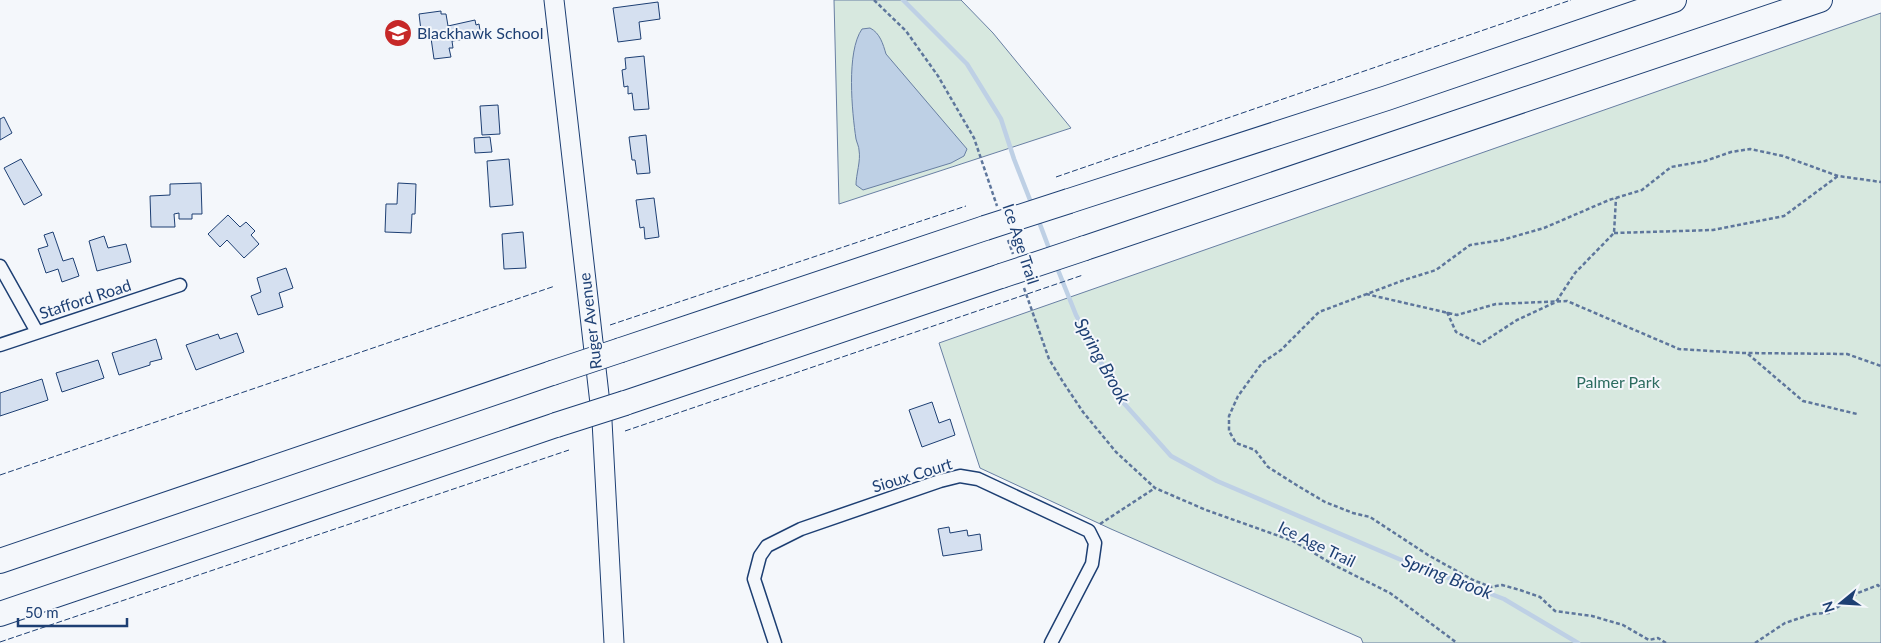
<svg xmlns="http://www.w3.org/2000/svg" width="1881" height="643" font-family="Lato,sans-serif">
<style>
.green{fill:#d7e8df;stroke:#687fa3}
.water{fill:#bed0e5;stroke:#687fa3}
.lines{fill:none;stroke-linecap:round;stroke-linejoin:round}
.stream{stroke:#bed0e5;stroke-width:4.5}
.building{fill:#d5e0f0;stroke:#1d3f73}
.street-casing{stroke:#1d3f73;stroke-width:15}
.secondary-casing{stroke:#1d3f73;stroke-width:21}
.highway-casing{stroke:#1d3f73;stroke-width:26}
.path{stroke:#5e769c;stroke-width:2.5;stroke-dasharray:4 2.5;stroke-linecap:butt}
.street{stroke:#f4f7fb;stroke-width:12}
.secondary{stroke:#f4f7fb;stroke-width:19}
.highway{stroke:#f4f7fb;stroke-width:24}
.highway-bridge-casing{stroke:#1d3f73;stroke-width:26;stroke-linecap:butt}
.highway-bridge{stroke:#f4f7fb;stroke-width:24}
.fence{stroke:#1d3f73;stroke-width:1;stroke-dasharray:6 2.5;stroke-linecap:butt}
.labels{text-anchor:middle;stroke-width:4;stroke-linejoin:round;paint-order:stroke}
.poi-label{font-size:16px;fill:#1d3f73;stroke:#f4f7fb;text-anchor:start}
.street-label{font-size:16px;fill:#1d3f73;stroke:#f4f7fb}
.park-label{font-size:16px;fill:#2c6c60;stroke:#f4f7fb}
.water-label{font-size:18px;font-style:italic;fill:#1d3f73;stroke:#f4f7fb}
</style>
<rect width="100%" height="100%" fill="#f4f7fb"/>
<!-- green -->
<path class="green" d="M834,0H961L993,33L1071,128L839,204Z
M1881,13V643H1363L1361,638L1111,529L980,468L939,343Z"/>
<!-- water -->
<path class="water" d="M870,28C880,33 883,44 886,54L967,149L964,156L951,163L863,190L856,185C856,174 861,161 859,150C859,147 857,143 856,139C852,112 846,52 862,29Z"/>
<g class="lines">
<!-- stream -->
<path class="stream" d="M903,0L967,64L1001,119L1014,159L1032,205
M1038,219L1050,251
M1056,265L1076,315L1121,400L1171,456L1217,481L1399,559L1504,599L1578,643"/>
</g>
<!-- building -->
<path class="building" d="M658,2L660,19L639,22L641,39L618,42L613,8Z
M441,11V14H446L448,26L475,20L476,25L479,24L481,37L452,41L453,48H449L451,57L434,59L431,38L422,39L419,14Z
M644,56L649,109L634,110L632,93L628,94V86L624,87L622,70L626,69L625,58Z
M498,105L500,134L482,135L480,106Z
M4,117L12,133L0,140V119Z
M646,135L650,173L637,174L635,160H632L629,137Z
M490,137L492,152L475,153L474,138Z
M21,159L42,195L24,205L4,168Z
M509,159L513,205L490,207L487,161Z
M201,183L202,214H192V219H179V213L174,214L175,227H151L150,196L170,195V184Z
M398,183L416,184L415,214H412L411,233L385,232L386,204H397Z
M654,198L659,237L645,239L644,227L640,228L636,200Z
M228,215L240,227L246,222L255,231L251,235L259,244L244,258L227,240L220,247L208,234Z
M53,232L63,261L73,258L79,276L62,282L58,269L46,273L38,249L48,246L44,235Z
M523,232L526,268L504,269L502,234Z
M104,236L108,248L126,244L131,262L97,271L89,241Z
M286,268L293,288L279,293L283,307L258,315L251,296L261,292L257,278Z
M237,333L244,352L196,370L186,345L218,334L220,339Z
M156,339L162,359L150,362V365L119,375L112,353Z
M98,360L104,378L62,392L56,373Z
M42,379L48,400L0,416V393Z
M932,402L939,423L950,419L955,435L922,447L909,410Z
M949,527L950,533L967,530L968,536L980,534L982,550L943,556L938,529Z"/>
<g class="lines">
<!-- street casing -->
<g class="street-casing">
<path id="street" d="M0,266L37,332
M0,345L180,285
M775,643L754,579L760,556L767,546L801,529L940,481L960,476L978,479L1089,531L1095,543L1092,564L1051,643"/>
</g>
<!-- secondary casing -->
<g class="secondary-casing">
<path id="secondary" d="M554,0L602,421L614,643"/>
</g>
<!-- highway casing -->
<g class="highway-casing">
<path id="highway" d="M1069,201L1387,98L1674,0
M1085,248L1820,0
M621,350L985,228
M625,403L1001,276
M0,561L552,373
M0,614L556,425"/>
</g>
<!-- path -->
<path class="path" d="M874,0L906,31L938,76L974,138L997,206
M1614,233L1713,230L1784,216L1838,176
M1008,240L1013,254
M1024,288L1049,359L1063,382L1083,412L1116,452L1155,488L1206,510L1293,541L1336,566L1390,593L1457,643
M1366,294L1457,315L1496,304L1567,301L1679,349L1742,353L1847,354L1881,366
M1447,312L1456,332L1480,344L1517,320L1556,302L1575,273L1614,233L1616,198
M1748,354L1803,401L1857,414
M1100,524L1155,488
M1666,643L1658,638L1649,640L1623,625L1592,616L1555,611L1540,597L1520,590L1502,585L1491,587L1473,580L1428,555L1370,517L1353,513L1325,502L1298,486L1268,467L1255,450L1236,443L1229,431V416L1238,396L1262,363L1281,350L1319,312L1404,280L1436,270L1470,245L1502,240L1544,228L1609,200L1642,190L1671,167L1705,161L1731,152L1750,149L1783,156L1838,176L1881,182
M1755,643L1785,623L1812,614L1829,613L1858,593L1878,585L1881,589"/>
<!-- street -->
<use href="#street" class="street"/>
<!-- secondary -->
<use href="#secondary" class="secondary"/>
<!-- highway -->
<use href="#highway" class="highway"/>
<!-- highway-bridge casing -->
<g class="highway-bridge-casing">
<path id="highway-bridge" d="M985,228L1069,201
M1001,276L1085,248
M552,373L621,350
M556,425L625,403"/>
</g>
<!-- highway-bridge -->
<use href="#highway-bridge" class="highway-bridge"/>
<!-- fence -->
<path class="fence" d="M1056,177L1571,0
M610,325L966,206
M625,431L1083,275
M0,475L555,286
M0,642L569,450"/>
</g>
<!-- icons -->
<defs>
<g id="school-disc" transform="scale(1.4375)"><circle r="9.5" fill="#c62828" stroke="#f4f7fb"/><path d="M0-5L7-2L0 1L-7-2ZM-4 1L0 2.5L4 1V4Q0 6-4 4Z" fill="#fff"/></g>
</defs>
<g fill-rule="evenodd">
<use href="#school-disc" x="398" y="33"/>
</g>
<g class="labels">
<!-- poi labels -->
<g class="poi-label">
<text x="417" y="39">Blackhawk School</text>
</g>
<!-- street labels -->
<g class="street-label">
<text transform="translate(1021 244) rotate(72)" y="6">Ice Age Trail</text>
<text transform="translate(85 299) rotate(-18)" y="6">Stafford Road</text>
<text transform="translate(590 321) rotate(-97)" y="6">Ruger Avenue</text>
<text transform="translate(912 475) rotate(-17)" y="6">Sioux Court</text>
<text transform="translate(1317 544) rotate(26)" y="6">Ice Age Trail</text>
</g>
<!-- park labels -->
<g class="park-label">
<text x="1618" y="388">Palmer Park</text>
</g>
<!-- water labels -->
<g class="water-label">
<text transform="translate(1102 361) rotate(61)" y="6">Spring Brook</text>
<text transform="translate(1447 577) rotate(21)" y="6">Spring Brook</text>
</g>
</g>
<!-- north arrow -->
<g transform="translate(1841 603) rotate(252)" stroke="#f4f7fb" stroke-width="4" paint-order="stroke">
<path d="M0-4L9 19L0 12L-9 19Z" fill="#1d3f73"/>
<text y="-8" font-size="14" font-weight="bold" text-anchor="middle" fill="#1d3f73">N</text>
</g>
<!-- scale -->
<path d="M18 618v8h109v-8" fill="none" stroke="#1d3f73" stroke-width="2.5"/>
<text x="25" y="618" font-size="15" fill="#1d3f73" stroke="#f4f7fb" stroke-width="4" paint-order="stroke">50 m</text>
</svg>
